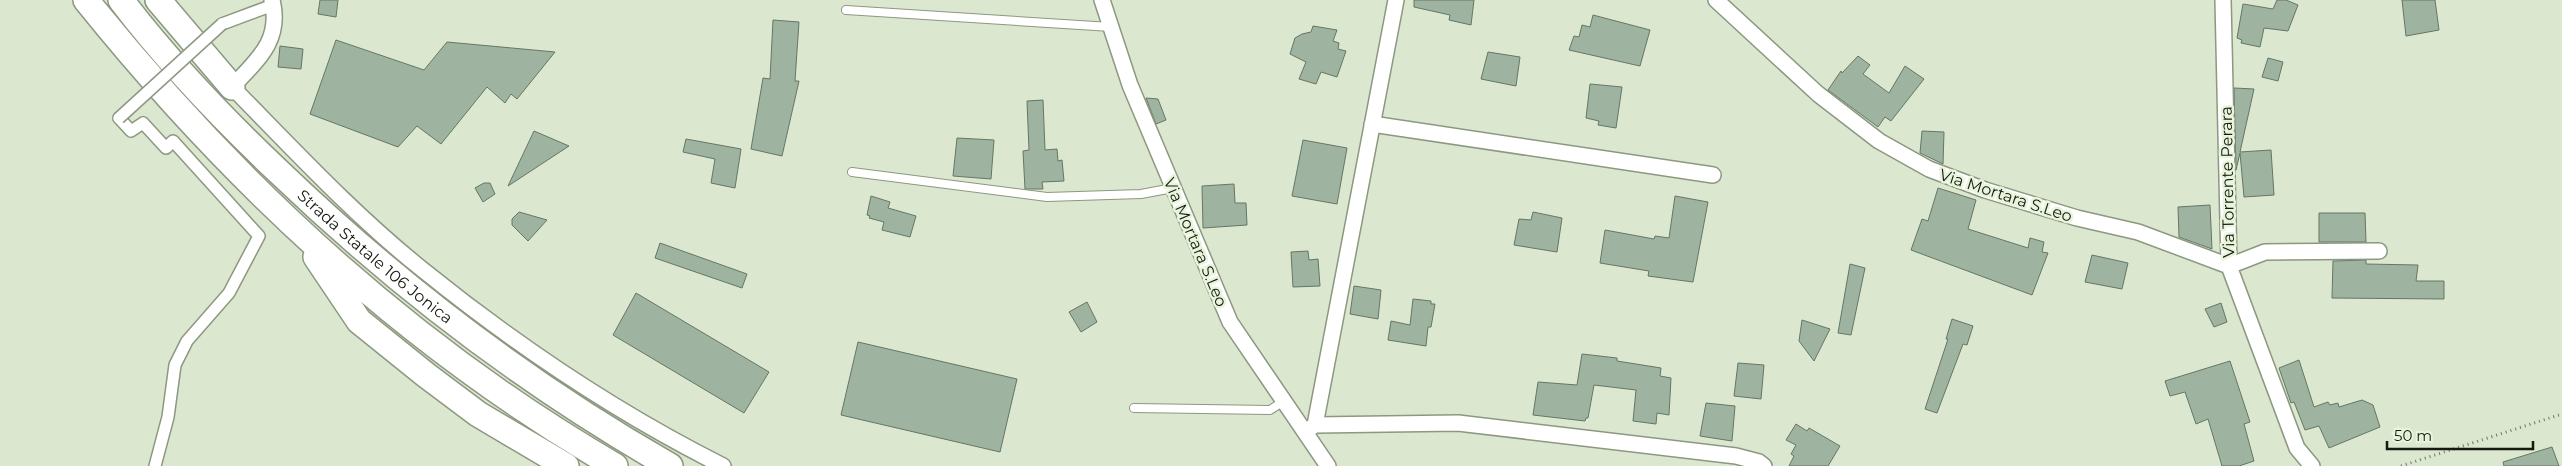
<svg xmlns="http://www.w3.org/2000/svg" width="2562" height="466" font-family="Montserrat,sans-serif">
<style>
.building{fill:#9fb4a0;stroke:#647765}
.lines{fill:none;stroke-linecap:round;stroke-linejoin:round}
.service-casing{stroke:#8c9880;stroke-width:10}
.pedestrian-casing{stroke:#8c9880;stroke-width:14}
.minor-casing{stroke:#8c9880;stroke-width:18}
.trunk-casing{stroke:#8c9880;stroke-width:28}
.path{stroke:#707868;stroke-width:3;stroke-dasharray:1 4;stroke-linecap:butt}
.service{stroke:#fff;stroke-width:8}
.pedestrian{stroke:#fff;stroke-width:11}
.minor{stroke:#fff;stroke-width:15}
.trunk{stroke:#fff;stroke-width:25}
.pedestrian-bridge-casing{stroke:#8c9880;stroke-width:14;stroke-linecap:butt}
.pedestrian-bridge{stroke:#fff;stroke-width:11}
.labels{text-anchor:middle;stroke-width:5;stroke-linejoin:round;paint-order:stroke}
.street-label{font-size:16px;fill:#151910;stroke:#e8f4db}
</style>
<rect width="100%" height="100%" fill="#dbe7ce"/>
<!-- building -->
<path class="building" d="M320,0H338L336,17L318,14Z
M1414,0H1474L1471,25L1449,20L1450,15L1414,7Z
M2277,0H2286L2298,5L2288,31L2264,28L2260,47L2241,43L2242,40L2237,38L2243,4L2273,9Z
M2402,0H2435L2439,30L2406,36Z
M1593,15L1650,30L1640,66L1569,50L1574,36L1579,37L1582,25L1590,27Z
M773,20L799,22L795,81H799L782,156L751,149L763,78L770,79Z
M1313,26L1337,30L1333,41L1339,43L1338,49L1346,51L1337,77L1321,72L1316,84L1299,79L1306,62L1290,54L1295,38L1302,34L1311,32Z
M336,40L424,70L447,42L555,52L517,99L511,94L505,103L487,87L441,144L417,126L398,147L310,114Z
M280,46L303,49L301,69L278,67Z
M1488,52L1520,57L1516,86L1481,79Z
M1858,56L1870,65L1863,74L1889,93L1905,66L1924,79L1891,121L1885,117L1878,127L1828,90L1841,71L1842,73Z
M2268,58L2283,62L2278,81L2262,77Z
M1590,84L1622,87L1616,128L1598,125L1599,121L1586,118Z
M2234,88L2254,89L2240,152L2271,150L2274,195L2244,197L2240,153L2236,170Z
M1146,98L1158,99L1166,120L1156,124Z
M1043,100L1045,150L1057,149L1058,161L1062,160L1064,181L1042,182L1043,189H1025L1023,151L1029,150L1027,101Z
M534,131L569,146L508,186Z
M1922,131L1944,132L1943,164L1920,153Z
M957,138L994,140L991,179L953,176Z
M686,139L741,149L735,188L711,183L715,159L683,152Z
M1303,140L1347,148L1337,204L1292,196Z
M484,183H490L495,194L483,202L475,188Z
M1234,184L1235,203H1246L1247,225L1203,228L1202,186Z
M1938,188L1976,200L1968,229L2028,248L2030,238L2044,242L2042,252L2048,253L2032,295L1911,250L1922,219L1928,221Z
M871,196L890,202L888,208L916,216L910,237L882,230L884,222L869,218L870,216L867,215Z
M1675,196L1708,202L1693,282L1648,276L1649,271L1600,263L1605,230L1654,239L1655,236L1669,238Z
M2210,205L2212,249L2179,237L2178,207Z
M519,212L547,220L528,241L512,225V219Z
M1533,212L1562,218L1557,252L1514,245L1519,219L1531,220Z
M2319,213H2365L2366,242H2319Z
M660,243L747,274L742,288L655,258Z
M1308,251L1309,260L1318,259L1320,286L1293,287L1291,252Z
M2092,255L2128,263L2122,289L2085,282Z
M2366,260V264L2418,265L2416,281H2444V299L2332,298L2333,261Z
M1850,264L1865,268L1851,335L1838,333Z
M1354,286L1381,290L1378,319L1350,314Z
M636,293L769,372L744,413L613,335Z
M1413,299L1431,301V304H1435L1431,327H1428L1426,346L1388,340L1391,321L1410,325Z
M1087,302L1097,322L1081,332L1069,312Z
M2221,303L2227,322L2214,327L2205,309Z
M1952,319L1973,326L1967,345L1963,344L1937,413L1925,409L1948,339H1946Z
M1802,320L1830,329L1814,361L1799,341Z
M858,342L1017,379L1000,452L841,415Z
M1582,354L1617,358V361L1661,368L1660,376L1671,378L1669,415L1657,413L1656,424L1633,421L1636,390L1594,385L1588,418H1586L1585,421L1533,415L1538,382L1577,385Z
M2299,360L2314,407L2328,402L2330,405L2338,403L2339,407L2362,400L2373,405L2380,427L2329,448L2319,426L2305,430L2294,402L2291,403L2279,368Z
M2230,361L2250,422L2244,424L2254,461L2239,466H2222L2208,419L2196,424L2185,392L2170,396L2165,381Z
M1738,363L1764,365L1761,399L1734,396Z
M1706,403L1735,406L1732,441L1700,436Z
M1796,424L1807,431L1809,428L1840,446L1828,466H1789L1794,456L1791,454L1796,445L1786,440Z
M2552,447L2559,466H2504L2503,462Z"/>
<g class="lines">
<!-- service casing -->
<g class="service-casing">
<path id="service" d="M846,10L1111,27
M852,172L1047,197L1141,194L1173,188
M1134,408L1270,410L1284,401"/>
</g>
<!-- pedestrian casing -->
<g class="pedestrian-casing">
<path id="pedestrian" d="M222,24L273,5
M119,118L131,131L143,123L166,148L173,141L259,236L229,293L187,341L175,365L168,417L155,466"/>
</g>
<!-- minor casing -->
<g class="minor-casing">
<path id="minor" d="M272,0C282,41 257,60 232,87C294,150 354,215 423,270C516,345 617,413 723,466
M1102,0L1130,85L1230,322L1328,466
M1716,0L1818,94L1879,141L1929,169L1985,190L2077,218L2138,232L2229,266L2265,252L2379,251
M2223,0L2229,266L2297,448L2312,466
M1372,124L1713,175
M1315,425L1458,423L1736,456L1759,462L1764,466
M1308,430L1315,425L1396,0"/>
</g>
<!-- trunk casing -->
<g class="trunk-casing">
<g id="trunk">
<path d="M86,0C234,184 410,347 615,466"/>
<path id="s1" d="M121,0C168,62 223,119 279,172C397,285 528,385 670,466"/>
<path d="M158,0L232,87"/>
<path d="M316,257L359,321L426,375L478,414L566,466"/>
</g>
</g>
<!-- path -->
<path class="path" d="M2401,466L2562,414"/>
<!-- service -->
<use href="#service" class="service"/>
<!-- pedestrian -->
<use href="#pedestrian" class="pedestrian"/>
<!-- minor -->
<use href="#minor" class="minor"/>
<!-- trunk -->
<use href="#trunk" class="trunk"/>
<!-- pedestrian-bridge casing -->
<g class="pedestrian-bridge-casing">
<path id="pedestrian-bridge" d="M119,118L222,24"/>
</g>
<!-- pedestrian-bridge -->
<use href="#pedestrian-bridge" class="pedestrian-bridge"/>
</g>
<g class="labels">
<!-- street labels -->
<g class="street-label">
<text transform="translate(2227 182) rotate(-91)" y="6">Via Torrente Perara</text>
<text transform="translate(2006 195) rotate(18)" y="6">Via Mortara S.Leo</text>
<text transform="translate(1196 242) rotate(67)" y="6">Via Mortara S.Leo</text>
<text dy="6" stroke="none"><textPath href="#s1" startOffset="362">Strada Statale 106 Jonica</textPath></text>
</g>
</g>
<!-- scale -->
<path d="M2387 441v8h146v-8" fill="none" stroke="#151910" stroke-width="2.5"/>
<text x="2394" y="441" font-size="15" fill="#151910" stroke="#e8f4db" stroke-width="4" paint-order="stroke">50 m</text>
</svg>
